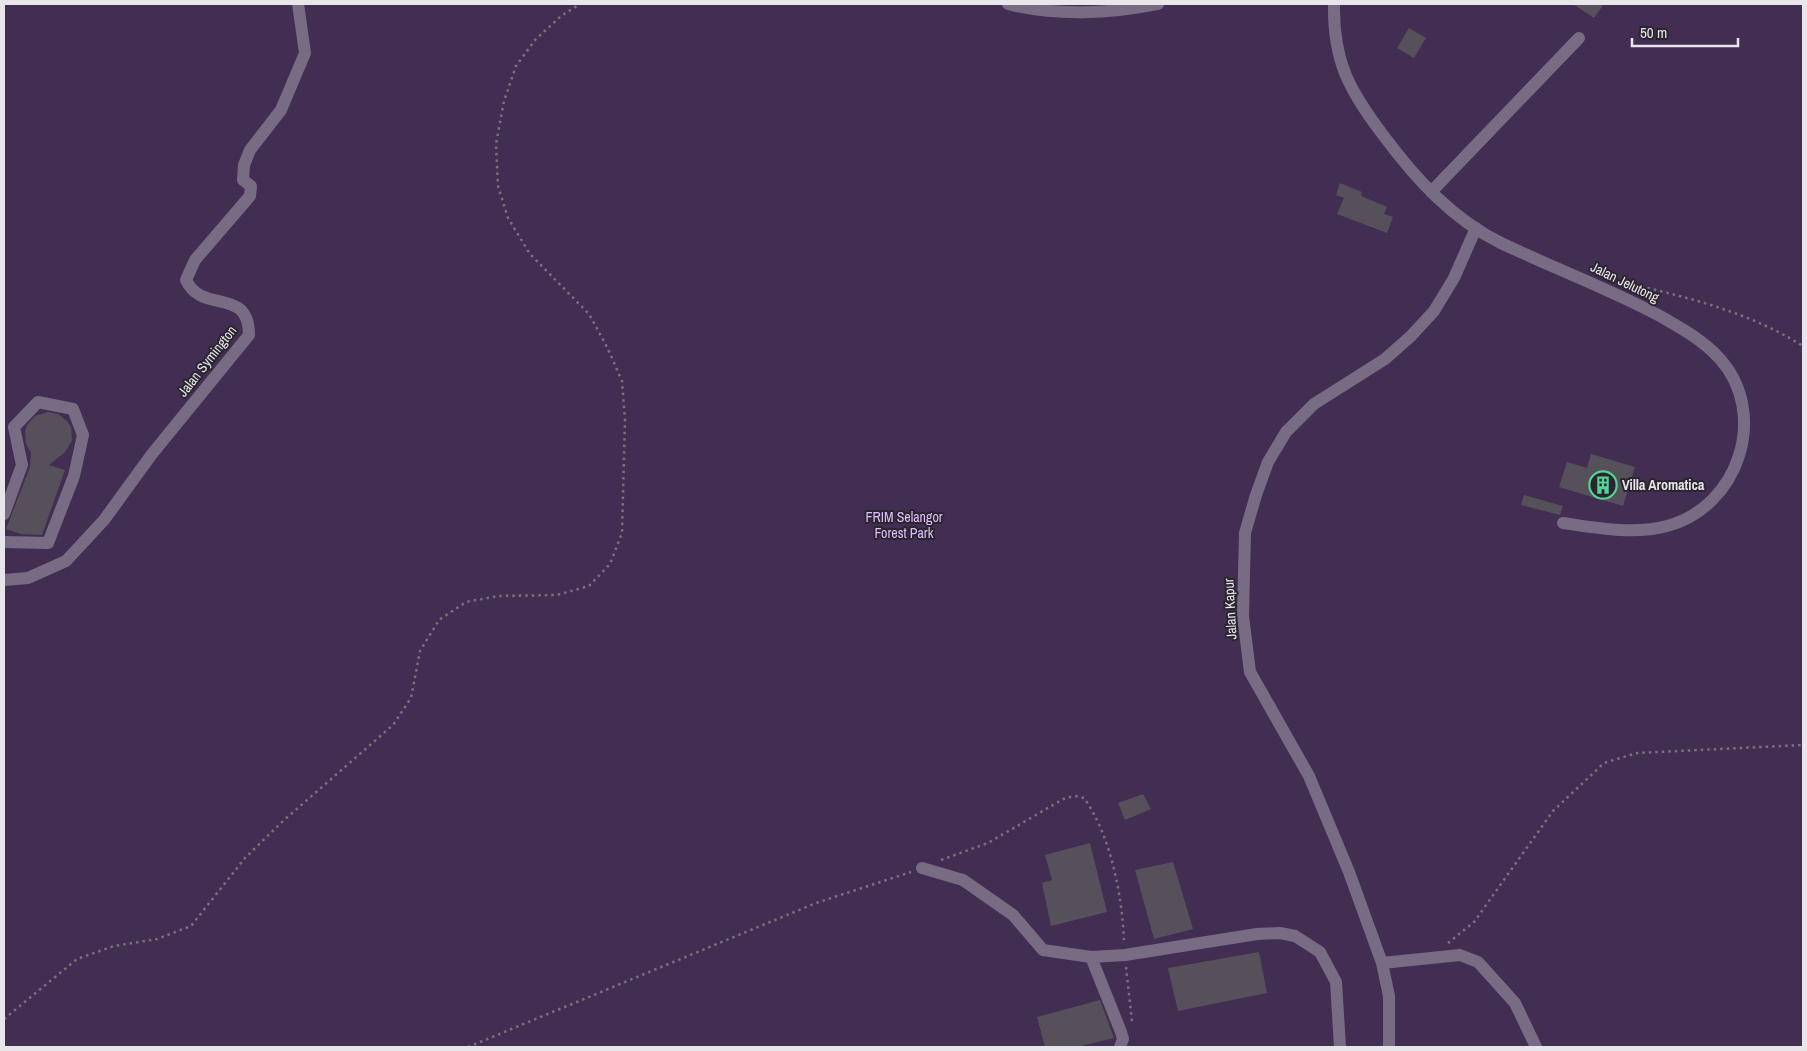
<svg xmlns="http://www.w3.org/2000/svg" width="1807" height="1051" font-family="'Archivo Narrow',sans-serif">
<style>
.green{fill:#432e53}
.building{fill:#55505a}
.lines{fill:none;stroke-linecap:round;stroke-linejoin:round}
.path{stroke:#77737b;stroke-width:2.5;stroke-dasharray:2.5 4;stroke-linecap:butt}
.minor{stroke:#786b84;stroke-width:12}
.labels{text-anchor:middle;stroke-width:4;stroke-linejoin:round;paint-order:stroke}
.street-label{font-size:14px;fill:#e8e5eb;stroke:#2a252e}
.poi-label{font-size:14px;font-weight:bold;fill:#e8e5eb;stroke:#2a252e;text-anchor:start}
.park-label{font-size:14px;fill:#e2beff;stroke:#2a252e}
</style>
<rect width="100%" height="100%" fill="#2a252e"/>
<!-- green -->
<path class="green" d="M4,4H1803V1047H4Z"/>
<!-- building -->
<path class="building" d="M1573,4H1604L1594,18Z
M1409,28L1426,38L1414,58L1397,48Z
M1340,183L1362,192L1361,196L1387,207L1384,214L1393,217L1387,233L1337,214L1344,198L1336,195Z
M48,412L58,414L67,421L71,427L72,441L65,452L49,465L65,470L42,535L21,534L6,529L30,467L31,453L26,444L25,431L27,425L35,416Z
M1591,454L1635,467L1623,506L1559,487L1567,462L1587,468Z
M1524,495L1563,506L1560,515L1521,505Z
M1143,794L1151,809L1125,820L1118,803Z
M1090,843L1107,912L1051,926L1042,883L1052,880L1045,855Z
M1173,862L1193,929L1154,939L1135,870Z
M1259,952L1267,993L1178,1011L1168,968Z
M1100,1000L1114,1038L1077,1047H1045L1037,1017Z"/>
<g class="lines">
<!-- path -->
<path class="path" d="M1622,282C1686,297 1747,311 1803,346
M941,860L988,843L1065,798L1075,796L1084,798C1111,836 1122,895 1124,941
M1448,943L1474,922L1553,811L1604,763L1637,753L1803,745
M1126,967L1132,1021
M4,1019L77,959L114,946L157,939L191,926L245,858L283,821L393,725L411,698L420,651L439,620L466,602L498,596L557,595L589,586L610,564L622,533L625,420L622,381L608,349L589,314L530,254L508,218L498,186L496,144L504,101L516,66L535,40L561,16L580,4
M468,1047L816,903L911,872"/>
<!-- minor -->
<path class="minor" d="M1008,4C1055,16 1110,14 1158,4
M1334,4C1333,61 1349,90 1383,135C1415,178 1452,219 1501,243C1553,268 1608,288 1660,316C1681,328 1703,340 1720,359C1769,414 1739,507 1667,526C1634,535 1597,528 1563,523
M1431,192L1579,38
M4,514L22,465L14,427L38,402L73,409L83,435L74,476L48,543L4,542
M4,580L28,578L66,561L104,520L152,454L249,335C249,286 202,315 186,280L195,260L250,196L251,186L243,180L244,165L250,150L281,110L305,53L298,4
M922,868L963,880L1013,915L1043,950L1091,957L1125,955L1257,934L1280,933L1295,936L1320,952L1336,982L1340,1047
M1091,957L1121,1032L1123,1039L1120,1047
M1382,963L1460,955L1478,962L1515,1003L1536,1047
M1389,1047V996L1382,963L1349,872L1309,776L1250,672L1243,616L1245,533L1256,495L1268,462L1286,432L1314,404L1385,359L1411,336L1434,311L1454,278L1476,228"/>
</g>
<!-- icons -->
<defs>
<g id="building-ring" transform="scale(1.4375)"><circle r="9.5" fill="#2a252e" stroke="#53d396" stroke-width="1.5"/><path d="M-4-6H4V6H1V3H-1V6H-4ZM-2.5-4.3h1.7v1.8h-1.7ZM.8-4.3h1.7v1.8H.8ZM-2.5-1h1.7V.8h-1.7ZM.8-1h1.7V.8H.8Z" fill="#53d396"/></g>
</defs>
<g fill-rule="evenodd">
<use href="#building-ring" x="1603" y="485"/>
</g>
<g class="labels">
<!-- street labels -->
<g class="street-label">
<text transform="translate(1625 282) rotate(26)" y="5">Jalan Jelutong</text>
<text transform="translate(207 361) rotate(-52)" y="5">Jalan Symington</text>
<text transform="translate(1230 609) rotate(-93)" y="5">Jalan Kapur</text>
</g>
<!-- poi labels -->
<g class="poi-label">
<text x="1622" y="490">Villa Aromatica</text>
</g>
<!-- park labels -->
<g class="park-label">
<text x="904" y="522">FRIM Selangor<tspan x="904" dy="16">Forest Park</tspan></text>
</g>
</g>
<!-- border -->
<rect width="1807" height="1051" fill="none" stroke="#e8e5eb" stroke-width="10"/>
<!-- scale -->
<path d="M1632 38v8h106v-8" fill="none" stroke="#e8e5eb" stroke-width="2.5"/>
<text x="1640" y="38" font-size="15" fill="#e8e5eb" stroke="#2a252e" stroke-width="4" paint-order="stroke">50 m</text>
</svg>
